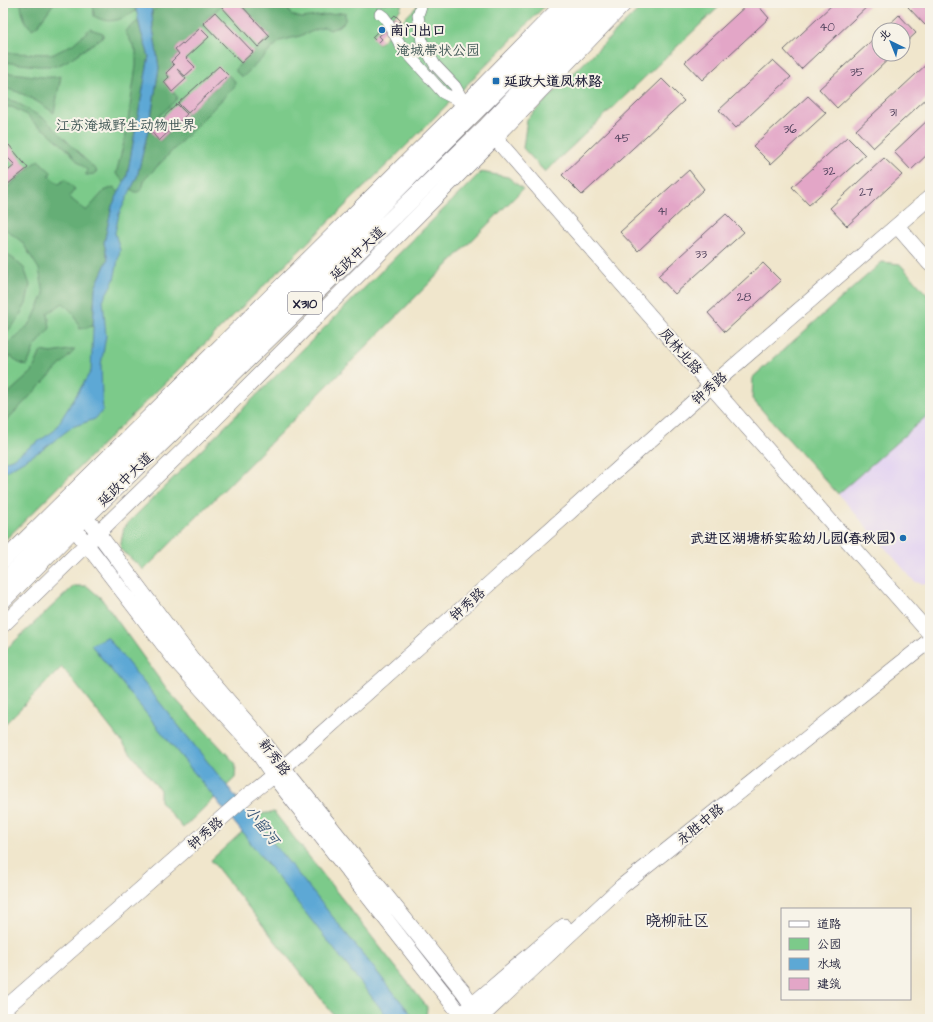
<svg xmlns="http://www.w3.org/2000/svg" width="933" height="1022" font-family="'Architects Daughter','LXGW WenKai TC',sans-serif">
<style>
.built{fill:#e3d3f2}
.green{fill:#7cca8a;stroke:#4f7662}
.forest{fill:#65ae76;stroke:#446858}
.water{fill:#5da8d5;stroke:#406588}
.building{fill:#e3a6c7}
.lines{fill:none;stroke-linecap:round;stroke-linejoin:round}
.street-casing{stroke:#6a676e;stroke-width:12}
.secondary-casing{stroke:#6a676e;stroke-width:16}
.primary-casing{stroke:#6a676e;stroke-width:18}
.street{stroke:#fff;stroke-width:11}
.secondary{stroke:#fff;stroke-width:15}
.primary{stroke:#fff;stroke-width:17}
.poi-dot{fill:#1f6fb2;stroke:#f7f3e8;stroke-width:1.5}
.labels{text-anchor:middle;stroke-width:4;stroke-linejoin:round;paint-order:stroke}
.number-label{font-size:12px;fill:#52435e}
.shield{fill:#f7f3e8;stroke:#62616f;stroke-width:1}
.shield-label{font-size:13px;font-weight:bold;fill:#22223b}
.poi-label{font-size:14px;font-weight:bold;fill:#22223b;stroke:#f7f3e8;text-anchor:start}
.park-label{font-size:14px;fill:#3d5453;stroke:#f7f3e8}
.street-label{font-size:14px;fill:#22223b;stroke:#f7f3e8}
.water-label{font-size:15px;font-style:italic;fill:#3a5879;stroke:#f7f3e8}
.quarter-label{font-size:16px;fill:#22223b;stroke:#f7f3e8}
</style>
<rect width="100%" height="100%" fill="#f7f3e8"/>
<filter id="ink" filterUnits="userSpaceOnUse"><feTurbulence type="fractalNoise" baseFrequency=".025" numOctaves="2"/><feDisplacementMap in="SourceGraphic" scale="8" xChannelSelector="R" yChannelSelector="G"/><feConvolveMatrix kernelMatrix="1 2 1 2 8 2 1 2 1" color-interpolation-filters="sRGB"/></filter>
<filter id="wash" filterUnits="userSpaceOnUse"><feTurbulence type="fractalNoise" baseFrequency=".012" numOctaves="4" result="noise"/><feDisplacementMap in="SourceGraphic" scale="16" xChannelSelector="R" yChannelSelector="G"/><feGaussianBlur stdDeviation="0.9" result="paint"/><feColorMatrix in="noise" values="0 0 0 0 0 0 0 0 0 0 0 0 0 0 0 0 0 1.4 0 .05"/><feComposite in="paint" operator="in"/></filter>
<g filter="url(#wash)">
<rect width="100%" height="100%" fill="#f0e6cc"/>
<!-- built -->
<path class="built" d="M930,413V585L915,582L838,494Z"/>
<!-- green -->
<path class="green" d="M3,3H402L400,10L373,37L379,44L420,3H548L409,143L3,542Z
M645,3H723L545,172L523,148L527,119Z
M481,172L508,177L523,189L144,570L120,549L124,527Z
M882,262L900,264L930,298V413L838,494L752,399L753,377Z
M74,586H87L101,598L167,690L236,764L235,778L183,828L160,801V790L62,667L3,726V652Z
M274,812L427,1007L426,1019H337L211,860L242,832L260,814Z"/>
<!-- forest -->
<path class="forest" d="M21,3H54L38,25L32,29C25,24 21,12 21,3Z
M93,3H136V11C122,20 109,25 94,16Z
M163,3H224L204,22L205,24L183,44L181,43L175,49L179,54L171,62L173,65L166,73L169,77L164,82L176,95L177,97L176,100L150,125L159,68L153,28L152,11Z
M239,3H286L291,15L302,18L345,12V21L340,26L330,30L324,27L300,36L280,41L244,76H241L236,72V68L270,36Z
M138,21L141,32L149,56L127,176L125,182L116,174L126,134L136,66V51L125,31Z
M90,29L103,33V37L67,61L57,66H38L3,62V53L54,54L73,44Z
M7,73C25,73 43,80 61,76L54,113C39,102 21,91 3,88V74Z
M228,75L235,81V86L145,179L142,189L138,192H135L131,189L137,177L148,131L150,130L160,141L205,96L206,97Z
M3,98L16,102L46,120L97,171L94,174L86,175L87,170L77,161L70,152L49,133L34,123L27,115L12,107H4Z
M38,160L51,172L49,176L59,184L65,179L75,189L69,197L86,211L104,191L114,187L119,193L112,206L104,243L108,259L95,288L93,326L80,329L74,314L63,303L48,313L50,328L34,348L27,366L17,362L11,356L3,365V346L17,337L32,321L44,294L39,269L22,242L3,227V181L8,187Z
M3,250L24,268L30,285L26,304L16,322L3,336V301L7,294L8,274L3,262Z
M69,350H75L3,424V398L32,372L41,351L51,353Z"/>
<!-- water -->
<path class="water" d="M136,3H151L153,28L159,68L150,122L137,177L119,214L115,233L120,250L114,280L103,300L106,336L101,365L102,399L103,410L95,419L72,427L42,450L3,473V462L12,459L54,431L91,371L95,288L108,259L104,243L112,206L127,176L149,56L141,32L136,9Z
M107,637L415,1019H389L242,832L91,645Z"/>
<g id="blocks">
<!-- building -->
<path class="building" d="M224,3H239L270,36L258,47L221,6Z
M749,3H756L769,18L702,80L685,62Z
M834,3H871L801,69L784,50Z
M912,3H930V20L925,25L908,7Z
M215,12L253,52L241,63L203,23Z
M395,15L401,21L397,25L394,22L379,36L382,39L378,43L372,37Z
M899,15L916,33L903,45V30H883Z
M200,28L209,37L186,58L195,67L185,76L177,69L186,79L172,92L164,82L169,77L166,73L174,65L171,62L179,54L175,49L182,43L183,44Z
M879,34V54H894L837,108L819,89Z
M773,60L791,77L736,128L719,110Z
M930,61V95L873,148L856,130Z
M219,66L228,75L188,113L178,103Z
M662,79L684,101L582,195L562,175Z
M808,96L826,113L771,164L753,146Z
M177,104L187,114L159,141L150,130Z
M930,118V152L911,170L894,152Z
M847,137L865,155L809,205L792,187Z
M9,145L28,168L7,185L3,180V175L15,165L8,158L3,162V150Z
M884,158L902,175L847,226L830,208Z
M689,170L704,189L638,251L620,232Z
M726,214L744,232L675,294L658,276Z
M763,263L781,281L725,332L708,313Z"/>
</g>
</g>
<g filter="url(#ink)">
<use href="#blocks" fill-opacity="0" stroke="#6a676e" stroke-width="1"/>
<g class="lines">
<!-- street casing -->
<g class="street-casing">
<path id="street" d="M422,3L418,15L422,42L435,65L455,86L465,104
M380,14L384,17L387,21L401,46L443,93L465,104"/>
</g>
<!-- secondary casing -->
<g class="secondary-casing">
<path id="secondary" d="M489,131L711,386L930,634
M897,226L930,264
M65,520L74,528L176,661L254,747L273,775L464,1019
M92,525L192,659L262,740L294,781L462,990L482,1019
M3,561L465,104L564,3
M3,625L198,436L495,138L625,3
M3,1010L248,795L284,767L711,386L930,197
M465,1011L472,1005L564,926
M479,1019L622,886L930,640"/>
</g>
<!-- primary casing -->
<g class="primary-casing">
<path id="primary" d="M3,583C195,388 391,197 584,3
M3,600L74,528L486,127L604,3"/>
</g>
<!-- street -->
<use href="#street" class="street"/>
<!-- secondary -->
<use href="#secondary" class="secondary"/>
<!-- primary -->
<use href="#primary" class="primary"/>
</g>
</g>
<!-- markers -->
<g class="poi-dot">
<circle cx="382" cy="30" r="4"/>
<rect x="492" y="77" width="8" height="8" rx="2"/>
<circle cx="903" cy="538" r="4"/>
</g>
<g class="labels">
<!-- number labels -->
<g class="number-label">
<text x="827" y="31">40</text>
<text x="857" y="76">35</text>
<text x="893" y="116">31</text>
<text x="790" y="133">36</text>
<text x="622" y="142">45</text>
<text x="829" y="175">32</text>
<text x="866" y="196">27</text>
<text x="662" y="215">41</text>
<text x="701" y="258">33</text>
<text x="744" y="301">28</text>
</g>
<!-- shield labels -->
<rect class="shield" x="288" y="292" width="34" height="22" rx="3"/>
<g class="shield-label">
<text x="305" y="308">X310</text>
</g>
<!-- poi labels -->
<g class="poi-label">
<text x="390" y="35">南门出口</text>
<text x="504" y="86">延政大道凤林路</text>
<text x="895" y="543" text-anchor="end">武进区湖塘桥实验幼儿园(春秋园)</text>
</g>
<!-- park labels -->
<g class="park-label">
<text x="438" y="55">淹城带状公园</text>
<text x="126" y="130">江苏淹城野生动物世界</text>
</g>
<!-- street labels -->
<g class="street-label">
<text transform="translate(357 253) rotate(-44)" y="5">延政中大道</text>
<text transform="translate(681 351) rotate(49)" y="5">凤林北路</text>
<text transform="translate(709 388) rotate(-41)" y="5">钟秀路</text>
<text transform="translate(125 479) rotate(-44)" y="5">延政中大道</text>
<text transform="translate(467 604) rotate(-42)" y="5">钟秀路</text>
<text transform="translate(275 757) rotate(53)" y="5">新秀路</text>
<text transform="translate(700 824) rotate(-39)" y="5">永胜中路</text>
<text transform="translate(205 833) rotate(-41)" y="5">钟秀路</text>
</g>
<!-- water labels -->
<g class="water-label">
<text transform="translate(262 825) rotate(52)" y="5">小留河</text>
</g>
<!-- quarter labels -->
<g class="quarter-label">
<text x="677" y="926">晓柳社区</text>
</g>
</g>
<!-- margin -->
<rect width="933" height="1022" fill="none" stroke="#f7f3e8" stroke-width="16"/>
<!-- legend -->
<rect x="781" y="908" width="130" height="92" fill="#f7f3e8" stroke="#a29fa3"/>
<rect x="789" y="921" width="20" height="6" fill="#ffffff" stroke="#a29fa3"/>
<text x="817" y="928" font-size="12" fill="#22223b">道路</text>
<rect x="789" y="938" width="20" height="12" fill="#7cca8a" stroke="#a29fa3"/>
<text x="817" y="948" font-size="12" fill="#22223b">公园</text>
<rect x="789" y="958" width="20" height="12" fill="#5da8d5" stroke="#a29fa3"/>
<text x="817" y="968" font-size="12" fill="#22223b">水域</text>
<rect x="789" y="978" width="20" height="12" fill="#e3a6c7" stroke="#a29fa3"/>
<text x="817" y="988" font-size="12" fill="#22223b">建筑</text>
<!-- north arrow -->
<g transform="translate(891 42) rotate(317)"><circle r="19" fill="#f7f3e8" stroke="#a29fa3"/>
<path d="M0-3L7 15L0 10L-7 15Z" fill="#1f6fb2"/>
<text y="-6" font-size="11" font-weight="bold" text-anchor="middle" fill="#22223b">北</text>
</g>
</svg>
